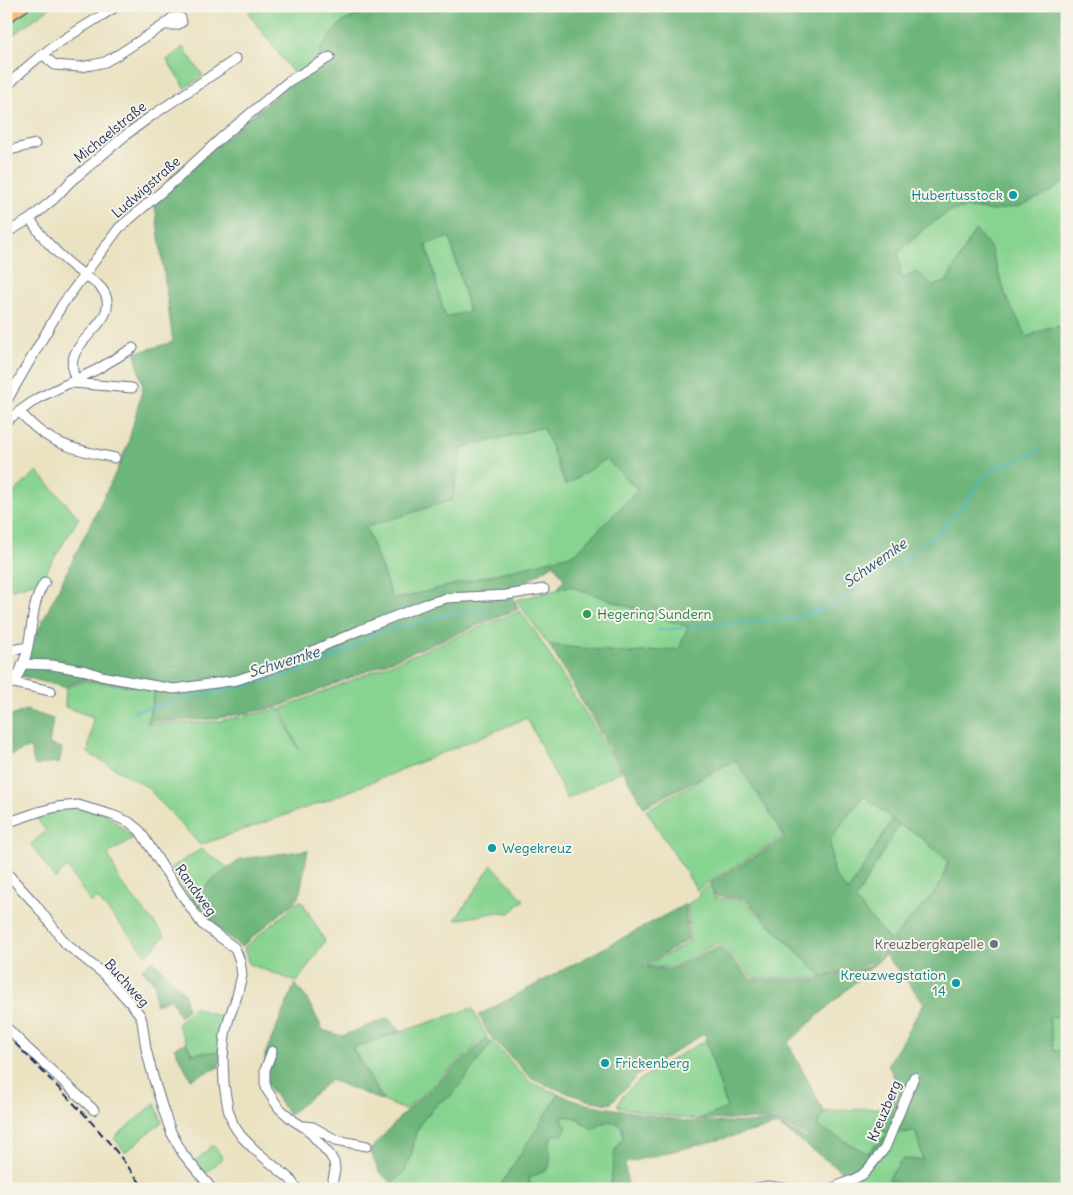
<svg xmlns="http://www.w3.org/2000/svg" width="1073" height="1195" font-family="Delius,sans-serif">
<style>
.green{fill:#87d390;stroke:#518177}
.forest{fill:#6db57a;stroke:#44726c;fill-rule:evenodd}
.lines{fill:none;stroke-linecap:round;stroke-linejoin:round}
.stream{stroke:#49b8bf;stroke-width:2}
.minor-casing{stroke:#636e81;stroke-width:11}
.major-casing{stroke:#636e81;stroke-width:14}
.minor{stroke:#fff;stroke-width:9}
.major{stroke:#fcbd6f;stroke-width:11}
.rail{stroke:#1b2f5e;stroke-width:2;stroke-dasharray:8 4;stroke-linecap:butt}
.culture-dot{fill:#0f9aa8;stroke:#f7f3e8;stroke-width:2}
.leisure-dot{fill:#2e9e5b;stroke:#f7f3e8;stroke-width:2}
.worship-dot{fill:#6b7280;stroke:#f7f3e8;stroke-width:2}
.labels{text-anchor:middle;stroke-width:4;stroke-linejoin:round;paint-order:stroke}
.street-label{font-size:14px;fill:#1b2f5e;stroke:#f7f3e8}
.culture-label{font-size:14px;fill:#0d838f;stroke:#f7f3e8;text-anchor:end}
.leisure-label{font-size:14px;fill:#27864d;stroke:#f7f3e8;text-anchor:start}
.worship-label{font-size:14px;fill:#5b616d;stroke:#f7f3e8;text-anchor:end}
.water-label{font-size:15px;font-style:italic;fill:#29587b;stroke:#f7f3e8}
</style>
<rect width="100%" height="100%" fill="#f7f3e8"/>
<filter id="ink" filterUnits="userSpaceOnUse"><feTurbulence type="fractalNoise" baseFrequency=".02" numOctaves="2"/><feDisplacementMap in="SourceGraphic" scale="10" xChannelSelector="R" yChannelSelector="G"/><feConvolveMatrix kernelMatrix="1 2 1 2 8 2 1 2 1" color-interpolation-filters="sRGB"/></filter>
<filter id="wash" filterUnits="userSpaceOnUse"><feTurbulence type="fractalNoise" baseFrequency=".0096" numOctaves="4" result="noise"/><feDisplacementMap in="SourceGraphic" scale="20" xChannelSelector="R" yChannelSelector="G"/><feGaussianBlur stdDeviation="1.12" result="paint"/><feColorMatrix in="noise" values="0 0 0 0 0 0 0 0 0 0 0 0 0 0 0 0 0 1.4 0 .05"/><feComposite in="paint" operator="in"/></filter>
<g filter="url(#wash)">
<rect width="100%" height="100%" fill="#eae2c1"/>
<!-- green -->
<path class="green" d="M26,6H52L6,40V19Z
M258,6H376L341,23L324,44L314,63L294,74L248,13Z
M183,47L203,76L185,88L167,60Z
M1067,180V326L1047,328L1027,337L1007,299L990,247L975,231L946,282L933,286L923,276L902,280L898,253L926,227L952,210L971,208L994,211L1065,182Z
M450,237L469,312L445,317L426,243Z
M544,427L565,485L606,459L638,490L575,554L393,600L366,527L452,500L462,448Z
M37,471L79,518L40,581L6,591V500Z
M569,586L688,627L679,649L631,653L549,645L516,600L557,590Z
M520,611L535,631L621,771L567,799L527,718L323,802L200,845L147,787L88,753L93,717L65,707L66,688L86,681L155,689L147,724L214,722L279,709L299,750L281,709Z
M735,760L784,836L697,890L646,810Z
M864,795L898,824L918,835L948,861L938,889L890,941L855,900L898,826L892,820L848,892L833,873L830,839Z
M74,808L104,812L133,838L108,854L121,883L165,936L147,955L97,898L91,903L67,867L55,879L31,844L46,831L34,815Z
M201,849L229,868L211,881L191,900L171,868Z
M492,865L524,900L510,913L499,912L455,920Z
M711,885L714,898L744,900L822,976L815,978H753L719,942L672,968L647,966L689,942L688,904L700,896L699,892Z
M301,900L325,941L297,982L249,964L244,948Z
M194,1007L226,1019L222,1051L192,1054L177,1024Z
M472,1008L487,1037L479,1043L405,1110L384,1101L353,1048Z
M1067,1015V1050L1054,1051L1049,1017Z
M706,1040L727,1108L697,1120L661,1115L619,1107L618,1104C626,1082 684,1053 706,1040Z
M492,1042L531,1083L559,1094L498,1189H399L392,1183L404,1172L411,1157L416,1132L423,1120L438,1103L452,1095Z
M155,1103L162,1122L125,1152L114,1138Z
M888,1107L883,1131L890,1133L916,1132L923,1161L888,1179L906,1186V1189H866L851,1178L888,1134L867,1154L816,1126L824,1112Z
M563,1116C568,1116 575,1117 579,1119C584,1123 579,1123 586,1124C599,1127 608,1115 622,1127L623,1137L615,1150L611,1189H531L529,1178L549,1168C548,1156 547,1145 553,1134C556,1128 561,1123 563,1116Z
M213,1145L223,1158L205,1174L194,1162Z"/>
<!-- forest -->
<path class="forest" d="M376,6H1067V180L1065,182L1047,194L1020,206L994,211L971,208L952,210L926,227L898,253L902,279L916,272L923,276L933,286L946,282L975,230L990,247L1007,299L1027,337L1047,328L1067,326V1015L1049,1018L1054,1051L1067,1050V1189H970L961,1185L958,1189H906L905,1186L888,1179L902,1159L923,1160L916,1132L890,1133L870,1165L851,1178L778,1125L625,1163L627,1181L630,1189H610L615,1150L623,1137L622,1127L618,1123L607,1121L592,1130L588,1125L582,1123L578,1118L563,1116L562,1120L567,1127L563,1135H552L548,1148L551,1155L549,1168L529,1178L531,1189H498L559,1094L586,1104L689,1122H722L777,1123L807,1139L809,1137L779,1122L740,1119L697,1120L727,1108L706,1040L705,1033L638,1075L610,1104L587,1100L533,1080L489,1035L479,1015L686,904L687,940L643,967L671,970L719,945L752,980H815L866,967L886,950V952L894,938L938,889L948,865V861L918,835L898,824L863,795L830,839L833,873L848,892L892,820L898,826L855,900L890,941L887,947L865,965L823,977L744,898L715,896L711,883L786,837L736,759L644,807L549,645L631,653L679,649L688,627L569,586L557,590L564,579L554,564L517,587L509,588L518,609L278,707L213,719L148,722L156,688L86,679L64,687L21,676L26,655L116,472L128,444L143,387L135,353L173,342L154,198L314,63L324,44L341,23ZM450,237L469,312L445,317L426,244ZM543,427L566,485L606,459L638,490L575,554L393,600L366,527L452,500L462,448ZM885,955L899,971L924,1003L888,1065L895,1079L883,1131L889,1133L867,1153L817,1126L824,1112L788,1043Z
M26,710L53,719L49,744L62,748L59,764L53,762L35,766L30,747L6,757V718Z
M308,850L299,898L241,947L216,926L191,900L211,881L241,859Z
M153,960L184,993L187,1009L180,1017L171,998L155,1005V984L142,969Z
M295,984L307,999L323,1030L342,1036L388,1018L401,1031L352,1048L383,1101L331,1080L289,1115L267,1084L265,1054Z
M487,1038L492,1042L452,1095L438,1103L423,1120L416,1132L411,1157L404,1172L392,1183L379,1172L370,1150L405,1112Z
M186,1043L192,1054L222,1051L219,1067L191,1079L174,1048Z"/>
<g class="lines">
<!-- stream -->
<path class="stream" d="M691,627L793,618L833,606L873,576L912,553L941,530L964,505L982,478L996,468L1009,464L1039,450
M659,630L683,628
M134,711L278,678L323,663L354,646L375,633L412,625L447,614L485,611L489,604"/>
</g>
</g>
<g filter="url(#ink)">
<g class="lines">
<!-- minor casing -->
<g class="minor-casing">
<path id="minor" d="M43,54L50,61L55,65L80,67L92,65L105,62L119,54L164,25H177L182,22L181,18L178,17L172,18L164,25
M6,88C36,53 78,31 117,6
M6,151L35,144
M30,219C36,228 42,237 49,244C59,255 72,266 84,275C92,281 102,285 106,296C117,328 57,342 76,380
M6,233L30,219L55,198L70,182L127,134L150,117L236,59
M73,383L132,388
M6,402L62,305L119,228L179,177L221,138L289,81L330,57
M19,412C25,417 30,423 36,428C58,447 87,452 115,458
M6,421L38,398L96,370L133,348
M6,651L28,647
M22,664L52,665L87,671L101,676L139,683L174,689L237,680L278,666L360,630L426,604L447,598L506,595L544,589
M14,683C20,672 26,659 28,646C33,624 32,601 45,582
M6,685L14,683L51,691
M6,823L41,811L57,807L78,805L112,815L129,822L140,831L164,869L202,924L235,948L240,961L242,975L237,996L229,1018L225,1034L223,1058L224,1084L228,1109L233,1124L241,1136L256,1151L290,1179L297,1189
M6,872L36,905L66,944L105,975L133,1006L140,1015L142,1021L146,1049L154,1080L163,1109L171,1132L183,1154L212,1189
M6,1027L25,1046L94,1110
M272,1051L265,1070V1083L267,1090L279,1108L294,1121L307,1129L330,1155L334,1162L335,1170L331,1189
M305,1126L313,1127L336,1140L367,1146
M753,1189L768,1186L789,1189
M830,1189L852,1180L862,1175L868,1169L885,1148L914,1077"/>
</g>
<!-- major casing -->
<g class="major-casing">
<path id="major" d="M6,17L23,6"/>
</g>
<!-- minor -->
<use href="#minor" class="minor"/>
<!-- major -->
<use href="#major" class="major"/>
<!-- rail -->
<path class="rail" d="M6,1034L86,1116L112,1146L145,1189"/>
</g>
</g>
<!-- markers -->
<g class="culture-dot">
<circle cx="1013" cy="195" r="5"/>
<circle cx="492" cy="848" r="5"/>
<circle cx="956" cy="983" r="5"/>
<circle cx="605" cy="1063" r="5"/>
</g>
<circle class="leisure-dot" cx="587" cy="614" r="5"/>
<circle class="worship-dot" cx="994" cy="944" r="5"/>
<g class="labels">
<!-- street labels -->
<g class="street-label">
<text transform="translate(110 132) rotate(-39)" y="5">Michaelstraße</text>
<text transform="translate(146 187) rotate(-41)" y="5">Ludwigstraße</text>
<text transform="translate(196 890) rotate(54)" y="5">Randweg</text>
<text transform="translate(127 983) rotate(48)" y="5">Buchweg</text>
<text transform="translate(884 1111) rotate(-67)" y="5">Kreuzberg</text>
</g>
<!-- culture labels -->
<g class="culture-label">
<text x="1003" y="200">Hubertusstock</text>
<text x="502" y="853" text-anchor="start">Wegekreuz</text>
<text x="946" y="980">Kreuzwegstation<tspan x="946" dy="16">14</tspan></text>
<text x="615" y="1068" text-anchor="start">Frickenberg</text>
</g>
<!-- leisure labels -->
<g class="leisure-label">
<text x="597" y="619">Hegering Sundern</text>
</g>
<!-- worship labels -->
<g class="worship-label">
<text x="984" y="949">Kreuzbergkapelle</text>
</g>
<!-- water labels -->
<g class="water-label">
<text transform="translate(875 563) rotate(-35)" y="5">Schwemke</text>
<text transform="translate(284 662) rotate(-17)" y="5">Schwemke</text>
</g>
</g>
<!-- margin -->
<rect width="1073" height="1195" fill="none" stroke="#f7f3e8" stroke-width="25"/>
</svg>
